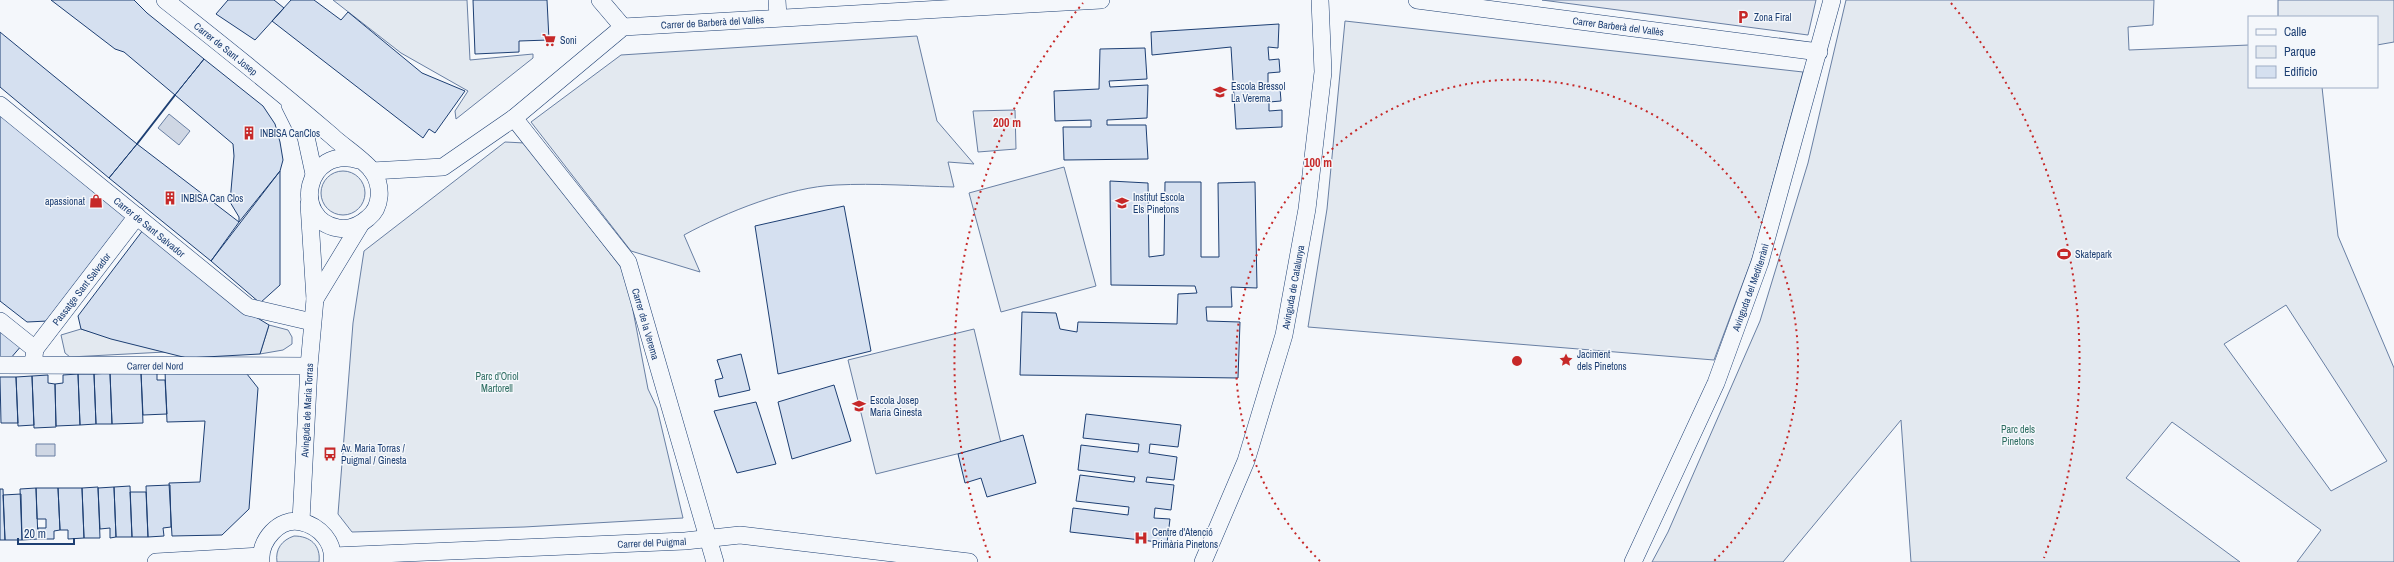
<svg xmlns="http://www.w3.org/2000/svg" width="2394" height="562" font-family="'Archivo Narrow',sans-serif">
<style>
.green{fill:#e3e9f0;stroke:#687fa3;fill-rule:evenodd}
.parking{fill:#e3e8f0;stroke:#687fa3}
.water{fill:#cfd7e4;stroke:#687fa3}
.building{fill:#d5e0f0;stroke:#1d3f73}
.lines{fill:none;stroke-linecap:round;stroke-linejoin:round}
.street-casing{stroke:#1d3f73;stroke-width:18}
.street{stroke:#f4f7fb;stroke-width:17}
.wall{stroke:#1d3f73;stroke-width:2}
.ring{fill:none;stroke:#c62828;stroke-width:2;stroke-dasharray:2 4}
.labels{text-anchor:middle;stroke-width:3;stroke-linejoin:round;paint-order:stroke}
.poi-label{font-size:10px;fill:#1d3f73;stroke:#f4f7fb;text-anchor:start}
.street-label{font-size:10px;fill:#1d3f73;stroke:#f4f7fb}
.park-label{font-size:10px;fill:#2c6c60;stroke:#f4f7fb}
.centre{fill:#c62828;stroke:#f4f7fb;stroke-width:2}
.ring-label{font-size:12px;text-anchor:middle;font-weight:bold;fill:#c62828;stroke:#f4f7fb;stroke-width:3;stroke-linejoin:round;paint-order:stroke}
</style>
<rect width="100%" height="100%" fill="#f4f7fb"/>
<!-- green -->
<path class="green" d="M333,0H467L470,60L533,54V58L456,119L455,111L468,91L401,53Z
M1846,0H2154L2153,25L2128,27L2129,50L2249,45V87H2322L2338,236L2394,368V562H2297L2321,530L2172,422L2126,478L2240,562H1911L1901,420L1783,562H1652L1668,532L1760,321L1808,163ZM2286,305L2387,461L2331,491L2224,344Z
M2278,0H2394V42L2377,45V17H2278Z
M1345,21L1803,72L1753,256L1714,360L1308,327L1327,209Z
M917,36L937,121L974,164L948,162L954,187C915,186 875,183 836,185C789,187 726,212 684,235L700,272L631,251L531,122L621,55Z
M1015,110L1016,149L978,152L973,111Z
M505,142L525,143L626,274L648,389L657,408L683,518L524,527L352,532L338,514L353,323L364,251Z
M1064,167L1096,286L1001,312L969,193Z
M321 193a22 22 0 1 1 44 0a22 22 0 1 1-44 0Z
M269,325L288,330L292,337V344L283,350L260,354Z
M81,329L165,352L70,357L65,353L61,335Z
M974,329L1001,443L876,474L848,360Z
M294,536C310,536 321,545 319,562H277C275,549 282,540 294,536Z"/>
<!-- parking -->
<path class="parking" d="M1542,0H1816L1808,35Z"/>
<!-- water -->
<path class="water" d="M169,114L190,131L179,145L158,128Z
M36,444H55V456H36Z"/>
<!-- building -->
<path class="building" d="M51,0H134L147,13L204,59L175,95L124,52L115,49Z
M228,0H274L284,8L255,40L216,14Z
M291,0H314L341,20L348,12L422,73L465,91L435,133L429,129L423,138L272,21Z
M473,0H547L549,40L519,41V52L475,54Z
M1279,24L1278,48L1268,47L1269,60L1279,59L1280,72L1268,73V88H1280L1281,101L1269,102V111L1282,110V127L1236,129L1231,47L1152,55L1151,32Z
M0,32L137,144L109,178L0,87Z
M1145,48L1147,79L1109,81L1110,87L1148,85L1147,118L1107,120V125H1146L1148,159L1064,160L1063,127H1091V120L1055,121L1054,91L1099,89L1100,49Z
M204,59L263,106L275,124L280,142L283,160L280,171L239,222V217L230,202L234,156L233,144L175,95Z
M0,114L129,218L48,321L27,322L0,301Z
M137,144L239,222L211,261L109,178Z
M280,171V285L260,303L211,261Z
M1110,181L1148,183L1149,257L1164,255L1165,182H1201V257H1219L1218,183L1255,182L1257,288L1231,287L1232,307H1206L1207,321L1240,322L1238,378L1020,375L1022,312L1056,313L1060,329L1077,332L1078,322L1177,324L1178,294L1197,293L1195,286L1111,285Z
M844,206L871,351L778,374L755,226Z
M143,230L246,311L269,325L260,354L187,358L111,339L81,329L78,316Z
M0,328L22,345L10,359H0Z
M741,354L750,390L719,397L715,380L723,378L717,360Z
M243,369L258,388L249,509L222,535L172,536L169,483L200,482L205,421L167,422L165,371Z
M157,372V380H165L167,414L143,415L141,373Z
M110,373H141L143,423L112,424Z
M110,373L112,424H96L94,374Z
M78,374H94L96,424L80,425Z
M78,374L80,425L56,426L55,384L63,383V375Z
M48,375V383L55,384L56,427L34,428L32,376Z
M32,376L34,425L18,426L16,377Z
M0,377H16L18,423H1Z
M834,385L851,441L792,459L778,402Z
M756,402L776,464L737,473L714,411Z
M1086,414L1181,425L1178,447L1150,444L1149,453L1177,457L1174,480L1147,477L1146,482L1174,485L1171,510L1155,508L1154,518L1170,519L1167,543L1070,532L1073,508L1128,515L1129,507L1076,501L1080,475L1134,482L1135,477L1078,470L1081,445L1138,452L1139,444L1083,438Z
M1023,435L1036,483L987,497L981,478L965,483L958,454Z
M170,485L171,527L163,528L164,536L148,537L146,486Z
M130,486L132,537H116L114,487Z
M98,487L100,538H84L82,488Z
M114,487L116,537L110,538V528L100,529L98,488Z
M36,488L38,539L22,540L20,489Z
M36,488H58L60,530L54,531V539H38V528H46V519H37Z
M58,488H82L84,538L68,539V530H60Z
M0,489H3L5,540H0Z
M130,492H146L148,537H132Z
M21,494L22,540H5L3,495Z"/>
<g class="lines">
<!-- street casing -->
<g class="street-casing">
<g id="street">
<path id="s1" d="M165,0C221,44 277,89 332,136C341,145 367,162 373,172C382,186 382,207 368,218C359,226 350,230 338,228C291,220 305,144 359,160"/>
<path d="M600,0L623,27"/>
<path d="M777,0L778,17"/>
<path id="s2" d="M1417,0L1819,52"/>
<path id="s3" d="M0,105L248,307L312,322"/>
<path d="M290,105L306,137L314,174"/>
<path id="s4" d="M514,118L628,262L715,562"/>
<path id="s5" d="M372,171L443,167L514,118L623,27L1101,0"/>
<path d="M315,299L360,225"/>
<path d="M0,321L35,349"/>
<path id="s6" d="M33,364L35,349L137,216"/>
<path id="s7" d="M0,365L309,366"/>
<path id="s8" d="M301,521L309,366L315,299L309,204"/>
<path id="s9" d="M333,556L685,541L740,535L969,562"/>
<path d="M156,562L260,556"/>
<path d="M261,562C259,541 279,517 301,522C320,526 335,543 332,562"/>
<path id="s10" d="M1203,562L1246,461L1284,335L1307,209L1323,72L1320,0"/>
<path id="s11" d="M1633,562L1716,383L1760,262L1832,0"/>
</g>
</g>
<!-- street -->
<use href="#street" class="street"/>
<!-- wall -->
<path class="wall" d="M137,144L175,95"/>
</g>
<!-- distance rings -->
<g class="ring">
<path d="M1320 561A281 281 0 1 1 1714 561"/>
<path d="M990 558A563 563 0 0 1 1083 3M1951 3A563 563 0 0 1 2044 558"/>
</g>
<!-- icons -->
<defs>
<g id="parking-bare" transform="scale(1.08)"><path d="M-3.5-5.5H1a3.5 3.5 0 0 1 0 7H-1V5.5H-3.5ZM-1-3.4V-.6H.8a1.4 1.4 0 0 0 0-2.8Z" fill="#c62828" stroke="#f4f7fb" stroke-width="2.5" paint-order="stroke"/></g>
<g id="supermarket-bare" transform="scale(1.08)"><path d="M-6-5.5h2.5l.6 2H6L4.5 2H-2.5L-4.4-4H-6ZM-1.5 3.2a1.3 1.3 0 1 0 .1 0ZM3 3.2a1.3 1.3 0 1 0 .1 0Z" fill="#c62828" stroke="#f4f7fb" stroke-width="2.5" paint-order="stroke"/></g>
<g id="school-bare" transform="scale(1.08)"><path d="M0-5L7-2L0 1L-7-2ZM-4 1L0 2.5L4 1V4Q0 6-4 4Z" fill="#c62828" stroke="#f4f7fb" stroke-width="2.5" paint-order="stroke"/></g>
<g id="building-bare" transform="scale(1.08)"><path d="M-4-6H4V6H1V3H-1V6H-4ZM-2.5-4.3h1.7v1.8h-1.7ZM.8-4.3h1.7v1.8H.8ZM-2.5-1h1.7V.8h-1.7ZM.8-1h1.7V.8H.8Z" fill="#c62828" stroke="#f4f7fb" stroke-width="2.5" paint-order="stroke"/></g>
<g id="shop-bare" transform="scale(1.08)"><path d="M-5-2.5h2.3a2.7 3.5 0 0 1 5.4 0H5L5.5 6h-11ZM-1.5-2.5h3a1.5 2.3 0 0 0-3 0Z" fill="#c62828" stroke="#f4f7fb" stroke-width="2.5" paint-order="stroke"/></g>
<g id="stadium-bare" transform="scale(1.08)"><path d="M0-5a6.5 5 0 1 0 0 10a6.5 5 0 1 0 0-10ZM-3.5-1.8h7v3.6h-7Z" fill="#c62828" stroke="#f4f7fb" stroke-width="2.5" paint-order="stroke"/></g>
<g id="sight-bare" transform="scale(1.08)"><path d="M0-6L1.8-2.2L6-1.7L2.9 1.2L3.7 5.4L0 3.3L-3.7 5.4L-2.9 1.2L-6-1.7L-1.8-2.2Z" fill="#c62828" stroke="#f4f7fb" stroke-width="2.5" paint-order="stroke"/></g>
<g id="bus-bare" transform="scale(1.08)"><path d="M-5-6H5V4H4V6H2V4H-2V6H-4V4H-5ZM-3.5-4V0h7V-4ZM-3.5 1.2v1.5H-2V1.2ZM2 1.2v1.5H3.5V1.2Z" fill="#c62828" stroke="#f4f7fb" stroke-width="2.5" paint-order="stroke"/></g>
<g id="hospital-bare" transform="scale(1.08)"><path d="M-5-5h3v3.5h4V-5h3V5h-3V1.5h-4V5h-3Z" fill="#c62828" stroke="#f4f7fb" stroke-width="2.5" paint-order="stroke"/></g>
</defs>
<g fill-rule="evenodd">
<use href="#parking-bare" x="1743" y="17"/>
<use href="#supermarket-bare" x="549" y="40"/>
<use href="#school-bare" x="1220" y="92"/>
<use href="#building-bare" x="249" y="133"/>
<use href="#building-bare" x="170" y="198"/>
<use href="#shop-bare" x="96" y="201"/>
<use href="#school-bare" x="1122" y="203"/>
<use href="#stadium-bare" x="2064" y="254"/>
<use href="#sight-bare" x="1566" y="360"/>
<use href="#school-bare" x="859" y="406"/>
<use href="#bus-bare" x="330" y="454"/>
<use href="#hospital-bare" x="1141" y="538"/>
</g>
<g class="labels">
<!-- poi labels -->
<g class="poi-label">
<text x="1754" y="21">Zona Firal</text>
<text x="560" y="44">Soni</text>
<text x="1231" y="90">Escola Bressol<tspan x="1231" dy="12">La Verema</tspan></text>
<text x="260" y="137">INBISA CanClos</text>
<text x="1133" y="201">Institut Escola<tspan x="1133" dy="12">Els Pinetons</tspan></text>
<text x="181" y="202">INBISA Can Clos</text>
<text x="85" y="205" text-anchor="end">apassionat</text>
<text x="2075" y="258">Skatepark</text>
<text x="1577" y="358">Jaciment<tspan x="1577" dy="12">dels Pinetons</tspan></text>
<text x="870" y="404">Escola Josep<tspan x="870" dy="12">Maria Ginesta</tspan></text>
<text x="341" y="452">Av. Maria Torras /<tspan x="341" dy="12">Puigmal / Ginesta</tspan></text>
<text x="1152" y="536">Centre d'Atenció<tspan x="1152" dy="12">Primària Pinetons</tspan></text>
</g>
<!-- street labels -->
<g class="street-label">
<text dy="4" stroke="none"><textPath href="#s5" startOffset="389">Carrer de Barberà del Vallès</textPath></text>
<text dy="4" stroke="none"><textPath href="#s2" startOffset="203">Carrer Barberà del Vallès</textPath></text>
<text dy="4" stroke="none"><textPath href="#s1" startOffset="78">Carrer de Sant Josep</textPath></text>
<text dy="4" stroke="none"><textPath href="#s3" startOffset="193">Carrer de Sant Salvador</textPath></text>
<text dy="4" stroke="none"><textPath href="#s10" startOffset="290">Avinguda de Catalunya</textPath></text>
<text dy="4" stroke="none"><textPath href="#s11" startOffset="299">Avinguda del Mediterràni</textPath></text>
<text dy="4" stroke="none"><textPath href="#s6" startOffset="91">Passatge Sant Salvador</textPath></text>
<text dy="4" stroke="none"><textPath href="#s4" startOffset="248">Carrer de la Verema</textPath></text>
<text dy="4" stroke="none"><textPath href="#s7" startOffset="155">Carrer del Nord</textPath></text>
<text dy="4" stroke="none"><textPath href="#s8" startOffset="111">Avinguda de Maria Torras</textPath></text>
<text dy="4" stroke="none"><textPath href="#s9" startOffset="319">Carrer del Puigmal</textPath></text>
</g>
<!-- park labels -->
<g class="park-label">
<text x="497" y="380">Parc d'Oriol<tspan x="497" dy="12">Martorell</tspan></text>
<text x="2018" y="433">Parc dels<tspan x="2018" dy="12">Pinetons</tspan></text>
</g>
</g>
<circle cx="1517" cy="361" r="6" class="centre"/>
<g class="ring-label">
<text x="1007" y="127">200 m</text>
<text x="1318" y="167">100 m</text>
</g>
<!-- legend -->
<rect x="2248" y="16" width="130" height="72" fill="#f4f7fb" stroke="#9eadc5"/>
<rect x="2256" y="29" width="20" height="6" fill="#f4f7fb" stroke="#9eadc5"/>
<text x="2284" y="36" font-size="12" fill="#1d3f73">Calle</text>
<rect x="2256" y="46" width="20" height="12" fill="#e3e9f0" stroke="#9eadc5"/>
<text x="2284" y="56" font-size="12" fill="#1d3f73">Parque</text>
<rect x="2256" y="66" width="20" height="12" fill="#d5e0f0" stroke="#9eadc5"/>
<text x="2284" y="76" font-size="12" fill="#1d3f73">Edificio</text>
<!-- scale -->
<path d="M18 538v6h56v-6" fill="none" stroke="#1d3f73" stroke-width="2"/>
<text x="24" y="538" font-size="12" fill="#1d3f73" stroke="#f4f7fb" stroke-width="3" paint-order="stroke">20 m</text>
</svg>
